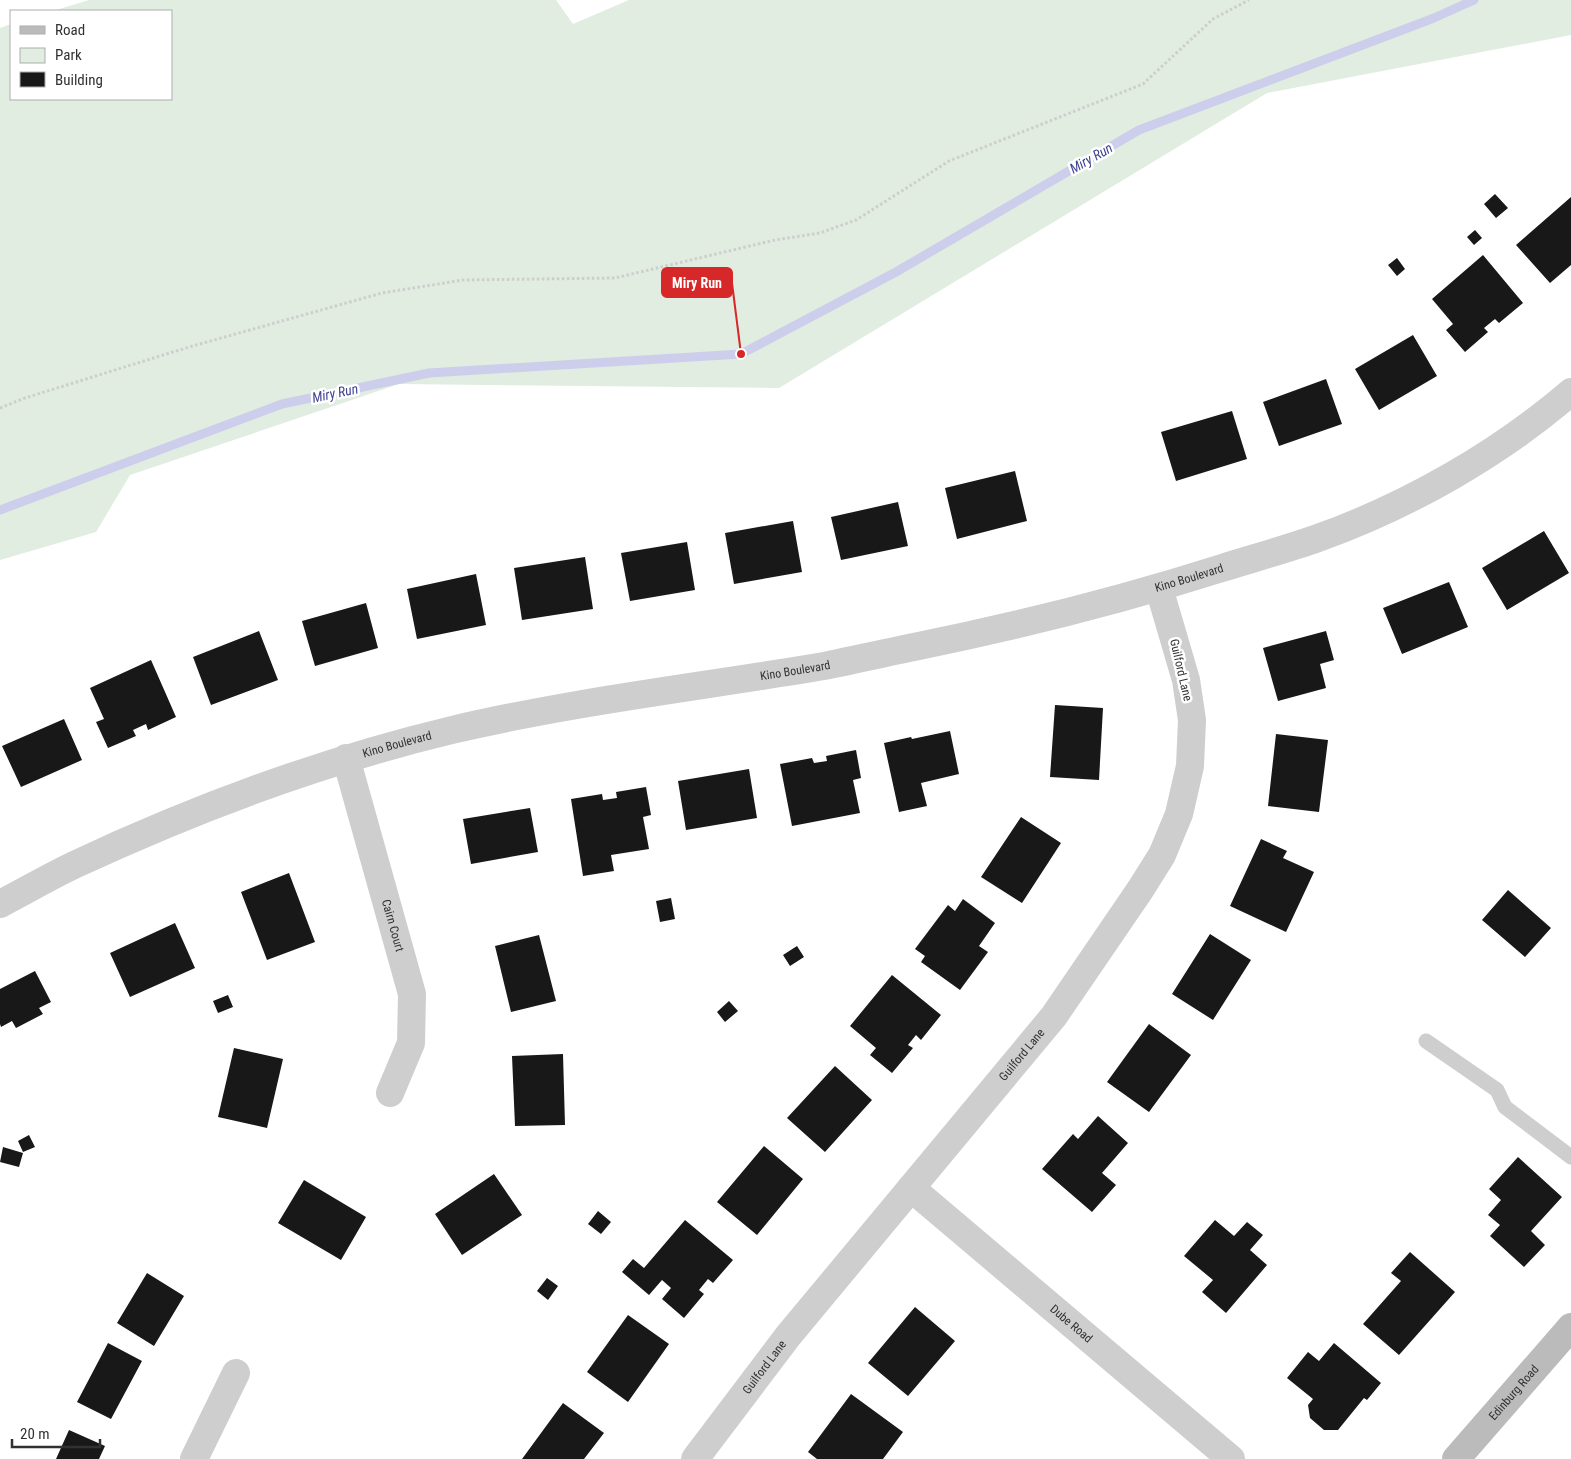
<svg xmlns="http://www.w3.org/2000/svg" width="1571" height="1459" font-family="'Roboto Condensed',sans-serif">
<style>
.green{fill:#e0ede0}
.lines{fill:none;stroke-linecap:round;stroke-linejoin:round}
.stream{stroke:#cdceec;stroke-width:9}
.building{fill:#181818}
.path{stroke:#cecece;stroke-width:3;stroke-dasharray:2.5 2.5;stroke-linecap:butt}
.lane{stroke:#cecece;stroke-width:15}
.street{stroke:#cecece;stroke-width:28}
.secondary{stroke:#bbb;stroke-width:28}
.labels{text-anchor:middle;stroke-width:5;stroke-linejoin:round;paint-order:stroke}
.street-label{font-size:12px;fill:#313131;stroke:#fff}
.water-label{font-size:14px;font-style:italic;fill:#404492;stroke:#fff}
.leader{fill:none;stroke:#d62828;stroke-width:2}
.callout-dot{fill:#d62828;stroke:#fff;stroke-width:2}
.callout{fill:#d62828;stroke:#d62828;stroke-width:2}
.callout-label{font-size:14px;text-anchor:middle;font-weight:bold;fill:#fff}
</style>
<rect width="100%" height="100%" fill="#fff"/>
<!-- green -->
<path class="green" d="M89,0H556L573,24L629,0H1571V35L1267,93L779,388L399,384L130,475L96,532L0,560V28L11,24V99H171V11H53Z"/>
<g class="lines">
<!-- stream -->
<path class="stream" d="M0,510L282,404L429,373L741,354L896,272L1139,130L1434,18L1474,0"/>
</g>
<!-- building -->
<path class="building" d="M1495,194L1508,208L1496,218L1484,204Z
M1571,197V265L1550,283L1516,245Z
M1475,230L1482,238L1474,245L1467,237Z
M1483,255L1523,303L1499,323L1495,319L1484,328L1488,332L1465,352L1446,330L1453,324L1432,299Z
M1397,258L1405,269L1397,276L1388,265Z
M1413,335L1437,376L1379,410L1355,369Z
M1326,379L1342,424L1279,446L1263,402Z
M1232,411L1247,459L1176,481L1161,432Z
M1015,471L1027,521L957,539L945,488Z
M898,502L908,546L841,560L831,517Z
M793,521L802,572L734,584L725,533Z
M1544,531L1569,573L1507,610L1482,568Z
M687,542L695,590L630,601L621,553Z
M585,557L593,609L522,620L514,568Z
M476,574L486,625L417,639L407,589Z
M1449,582L1468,627L1402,654L1383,608Z
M366,603L378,648L315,666L302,621Z
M259,631L278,680L211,705L193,657Z
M1326,631L1334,660L1320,664L1326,688L1278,701L1263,648Z
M151,660L176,717L148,730L146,724L133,730L136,736L108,748L96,722L104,719L90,688Z
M1055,705L1103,708L1099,780L1050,777Z
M64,719L82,760L21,787L2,746Z
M950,731L959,774L921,783L927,806L899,812L884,743L911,737L912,739Z
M1276,734L1328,740L1319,812L1268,806Z
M856,750L861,778L853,780L860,813L792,826L780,764L812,758L814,763L827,761L826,756Z
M749,769L757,818L686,830L678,781Z
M646,787L651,815L643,817L649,849L611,855L614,871L583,876L571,799L602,794L603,800L617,798L616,792Z
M530,808L538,852L471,864L463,819Z
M1021,817L1061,843L1022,903L981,877Z
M1261,839L1287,851L1283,858L1314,872L1286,932L1230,906Z
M289,873L315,942L267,960L241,892Z
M1508,890L1551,928L1525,957L1482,920Z
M671,898L675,919L660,922L656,901Z
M963,899L995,923L979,946L988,952L960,990L921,962L925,956L915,949L948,905L955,911Z
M175,923L195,968L130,997L110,953Z
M1210,934L1251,960L1213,1020L1172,994Z
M539,935L556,1001L511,1012L495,946Z
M797,946L804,957L790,966L783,955Z
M35,971L51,1002L39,1008L43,1014L16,1028L12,1021L1,1027L0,1024V989Z
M892,975L941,1015L921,1040L916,1035L908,1045L913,1048L892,1073L870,1055L876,1048L850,1026Z
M228,995L233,1007L218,1013L213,1001Z
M729,1001L738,1011L725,1022L717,1012Z
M1149,1024L1191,1055L1149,1112L1107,1082Z
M234,1048L283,1059L267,1128L218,1117Z
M563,1054L565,1125L515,1126L512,1056Z
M835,1066L872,1100L825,1152L787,1118Z
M1098,1116L1128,1143L1102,1173L1116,1185L1092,1212L1042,1169L1073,1134L1078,1139Z
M29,1135L35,1147L23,1152L18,1141Z
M764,1146L803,1179L757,1235L717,1202Z
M3,1147L23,1153L19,1167L0,1162Z
M1518,1157L1562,1197L1531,1231L1545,1245L1524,1267L1490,1236L1500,1225L1488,1215L1501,1200L1489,1189Z
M494,1174L522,1215L462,1255L435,1214Z
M304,1180L366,1217L341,1260L278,1223Z
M598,1211L611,1222L601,1234L588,1224Z
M685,1220L733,1260L713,1283L708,1279L699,1290L704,1294L684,1318L662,1299L671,1288L662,1280L649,1295L622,1272L633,1259L644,1268Z
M1215,1220L1234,1236L1247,1222L1263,1235L1250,1250L1267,1265L1226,1313L1202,1292L1213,1280L1184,1256Z
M1410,1252L1455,1292L1399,1355L1363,1324L1401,1281L1391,1273Z
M147,1273L184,1296L154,1346L117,1323Z
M547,1278L558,1286L548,1300L537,1291Z
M915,1307L955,1341L908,1396L868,1363Z
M628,1315L669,1344L628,1402L587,1372Z
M108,1343L142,1361L111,1419L77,1402Z
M1334,1343L1381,1383L1367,1400L1364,1398L1338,1430H1324L1310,1418L1308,1405L1313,1399L1287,1378L1308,1352L1319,1361Z
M851,1394L903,1432L883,1459H817L808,1452Z
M563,1403L604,1433L584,1459H522Z
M69,1430L105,1446L99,1459H56Z"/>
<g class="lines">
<!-- path -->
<path class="path" d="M0,408L25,398L189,347L382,293L463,280L615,278L775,240L820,233L856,220L949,161L1143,84L1213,19L1249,0"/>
<!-- lane -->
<path class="lane" d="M1426,1041L1497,1090L1505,1107L1571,1157"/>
<!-- street -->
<g class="street">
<path id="s1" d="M346,758L412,994L411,1043L390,1093"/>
<path id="s2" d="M0,904C25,891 49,877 74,865C196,808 322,761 452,730C575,701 700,687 824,666C854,660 884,653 914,647C1018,626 1121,600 1222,568C1254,558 1287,549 1318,538C1408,506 1499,454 1571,392"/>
<path id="s3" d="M911,1188L1231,1459"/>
<path d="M194,1459L236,1373"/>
<path id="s4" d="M695,1459L788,1336L1054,1016L1140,890L1162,855L1179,814L1190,766L1192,720L1186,680L1159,588"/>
</g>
<!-- secondary -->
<path class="secondary" id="s5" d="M1456,1459L1571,1327"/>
</g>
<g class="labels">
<!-- street labels -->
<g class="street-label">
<text dy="4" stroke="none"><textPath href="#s2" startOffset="1239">Kino Boulevard</textPath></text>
<text dy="4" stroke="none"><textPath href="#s2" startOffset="834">Kino Boulevard</textPath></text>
<text transform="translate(1181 670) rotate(77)" y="4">Guilford Lane</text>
<text dy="4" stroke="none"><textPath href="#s2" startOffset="429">Kino Boulevard</textPath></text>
<text dy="4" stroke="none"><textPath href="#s1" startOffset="174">Cairn Court</textPath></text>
<text dy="4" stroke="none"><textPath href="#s4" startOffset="520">Guilford Lane</textPath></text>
<text dy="4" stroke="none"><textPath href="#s3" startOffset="210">Dube Road</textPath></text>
<text dy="4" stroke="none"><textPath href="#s4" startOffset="115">Guilford Lane</textPath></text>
<text dy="4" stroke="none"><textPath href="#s5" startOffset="88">Edinburg Road</textPath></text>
</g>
<!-- water labels -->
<g class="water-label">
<text transform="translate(1091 158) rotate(-30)" y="5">Miry Run</text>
<text transform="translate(335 393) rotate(-12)" y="5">Miry Run</text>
</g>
</g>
<!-- callouts -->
<path class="leader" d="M741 354L732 283"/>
<circle class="callout-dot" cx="741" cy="354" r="5"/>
<rect class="callout" x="662" y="268" width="70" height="29" rx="5"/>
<g class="callout-label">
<text x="697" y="288">Miry Run</text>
</g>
<!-- legend -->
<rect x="10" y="10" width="162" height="90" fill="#ffffff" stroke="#adadad"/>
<rect x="20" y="26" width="25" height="8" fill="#bbbbbb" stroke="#adadad"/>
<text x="55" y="35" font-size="15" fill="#313131">Road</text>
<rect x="20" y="48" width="25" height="15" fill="#e0ede0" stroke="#adadad"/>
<text x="55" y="60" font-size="15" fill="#313131">Park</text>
<rect x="20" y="72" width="25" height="15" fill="#181818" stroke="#adadad"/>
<text x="55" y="85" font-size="15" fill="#313131">Building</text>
<!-- scale -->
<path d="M12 1439v8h88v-8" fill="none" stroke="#313131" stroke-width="2.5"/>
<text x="20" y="1439" font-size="15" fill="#313131" stroke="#ffffff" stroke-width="4" paint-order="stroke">20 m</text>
</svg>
